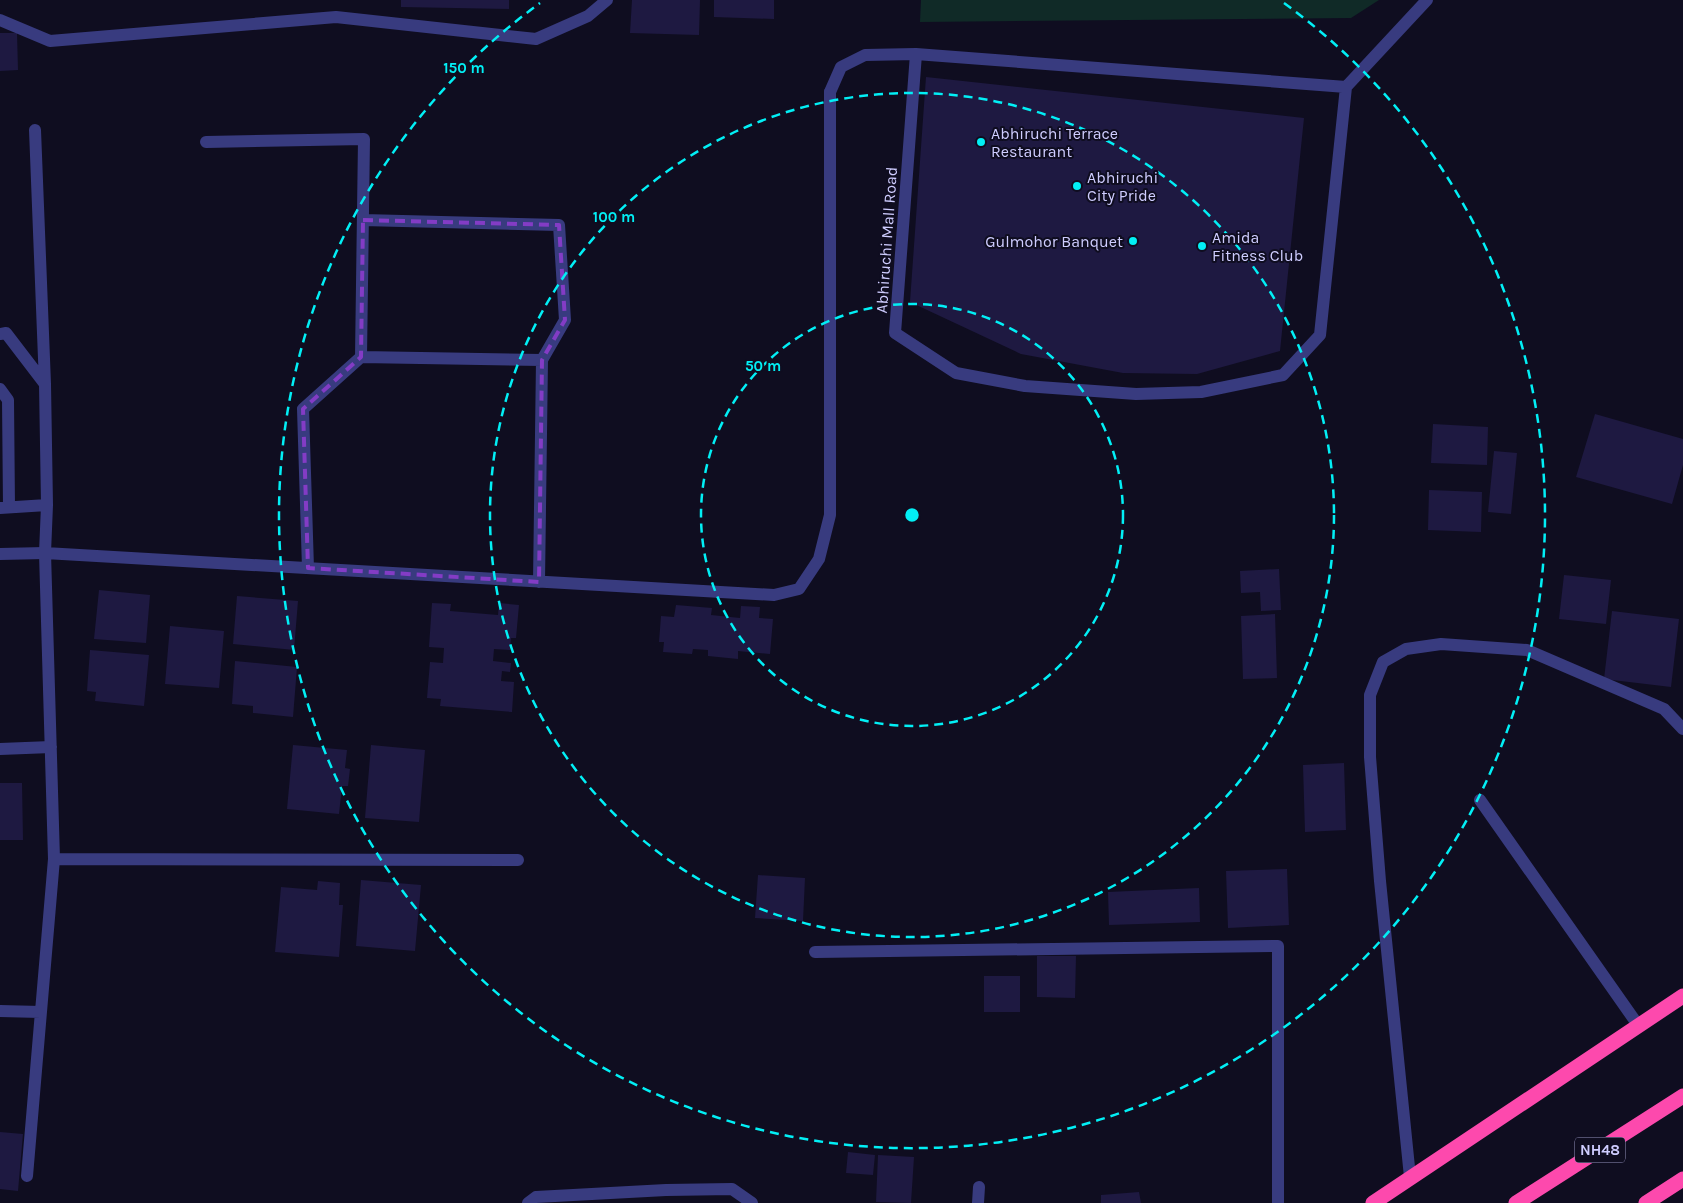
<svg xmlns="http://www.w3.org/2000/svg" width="1683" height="1203" font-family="Karla,sans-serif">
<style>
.green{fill:#102a27}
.building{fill:#1e1941}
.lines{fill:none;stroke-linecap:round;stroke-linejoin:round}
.lane{stroke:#383b7f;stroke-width:12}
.street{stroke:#383b7f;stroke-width:12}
.highway{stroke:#fd49ad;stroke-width:15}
.marked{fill:none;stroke:#833cc5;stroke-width:4;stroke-dasharray:10 6;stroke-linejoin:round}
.ring{fill:none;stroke:#02eff5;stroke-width:2.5;stroke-dasharray:9 6}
.poi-dot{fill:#02eff5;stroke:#0f0d20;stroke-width:2}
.labels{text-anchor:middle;stroke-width:4;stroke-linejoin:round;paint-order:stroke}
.shield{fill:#0f0d20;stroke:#9593bc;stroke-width:1}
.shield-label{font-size:15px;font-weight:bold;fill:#cfcdff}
.poi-label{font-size:16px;fill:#cfcdff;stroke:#0f0d20;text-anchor:start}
.street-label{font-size:16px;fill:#cfcdff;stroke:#0f0d20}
.centre{fill:#02eff5;stroke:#0f0d20;stroke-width:2.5}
.ring-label{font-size:15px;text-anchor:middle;font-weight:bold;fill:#02eff5;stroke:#0f0d20;stroke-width:4;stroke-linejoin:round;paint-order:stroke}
</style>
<rect width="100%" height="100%" fill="#0f0d20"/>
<!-- green -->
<path class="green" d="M921,0H1379L1351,18L920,22Z"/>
<!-- building -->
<path class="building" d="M401,0H509V9L401,7Z
M632,0H700L699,35L630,33Z
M714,0H774V19L714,17Z
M0,33H17L18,70L0,71Z
M926,77L1304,118L1280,351L1197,374L1123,373L1021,354L910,302Z
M1595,414L1683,439V465L1672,504L1576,477Z
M1433,424L1488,427L1487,465L1431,463Z
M1494,451L1517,453L1511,514L1488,512Z
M1429,490L1482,492L1481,532L1428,530Z
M1279,569L1281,610L1261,611L1260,592L1241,593L1240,571Z
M1564,575L1611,580L1606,624L1559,619Z
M99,590L150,595L146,643L94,639Z
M237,596L298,601L294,650L233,644Z
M432,603L451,604L450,611L498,615L499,603L519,605L516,638H511L510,650L494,649L493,661L511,663L510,672L502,671L501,681L514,682L512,712L440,706L441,699L427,698L430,662L443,663L444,648L429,647Z
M676,605L712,608L711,615L740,618L741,606L760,607L759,618L773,619L770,654L738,651V659L708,656V650L693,649L692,654L663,652L664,642H659L661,616L674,617Z
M1612,611L1679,619L1671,687L1604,679Z
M1275,614L1277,678L1243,679L1241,616Z
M170,626L224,631L219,688L165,684Z
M90,650L149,655L144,706L95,701L96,692L87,691Z
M235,661L297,667L293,717L253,713V706L232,704Z
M293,745L347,750L345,768L350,769L348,786H342L339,814L287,809Z
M371,745L425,750L419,822L365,818Z
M1344,763L1346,830L1305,832L1303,765Z
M0,783H22L23,840H0Z
M1287,869L1289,925L1228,928L1226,871Z
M758,875L805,878L803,921L755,918Z
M361,880L421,885L415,951L356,946Z
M318,881L340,883L339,905H343L339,957L275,952L281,887L317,890Z
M1199,888L1200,922L1109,925L1108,892Z
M1037,956H1076L1075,998L1037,997Z
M984,976H1020V1012H984Z
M0,1132L23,1134L18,1191L0,1189Z
M848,1152L875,1155L873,1175L846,1173Z
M878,1155L914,1157L911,1203L876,1202Z
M1139,1192L1141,1203H1101V1195Z"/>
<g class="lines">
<!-- lane -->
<path class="lane" d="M0,20L50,41L336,17L536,39L588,16L607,0
M916,54L895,333L956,373L1025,386L1136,394L1201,392L1283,375L1320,335L1346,87L1427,0
M830,92L841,67L865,55L916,54L1346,87
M0,554L45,553
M1480,800L1638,1025
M1410,1177L1380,881L1370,757V695L1383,662L1406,649L1441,644L1527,650L1664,709L1683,729
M528,1203L536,1197L666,1190L732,1189L752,1203
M978,1203L979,1187"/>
<!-- street -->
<path class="street" d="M206,142L364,139L361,357L303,409L308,568
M363,220L559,225L565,320L542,360L539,582
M0,334L6,333L45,384
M361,357L542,360
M0,389L8,400L9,507
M0,508L47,505
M45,553L774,595L799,589L819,559L830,515V92
M0,749L51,747
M54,859L518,860
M815,952L1278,946V1203
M0,1011L41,1012
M27,1176L54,859L45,553L47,505L45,384L35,130"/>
<!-- highway -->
<path class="highway" d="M1373,1203L1683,996
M1516,1203L1683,1096
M1646,1203L1683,1179"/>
</g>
<!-- marked area -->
<path class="marked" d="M363,220L559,225L565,320L542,360L539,582L308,568L303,409L361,357Z"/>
<!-- distance rings -->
<g class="ring">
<circle cx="912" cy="515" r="211"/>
<circle cx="912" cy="515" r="422"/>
<path d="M1284 3A633 633 0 1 1 540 3"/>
</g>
<!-- markers -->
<g class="poi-dot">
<circle cx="981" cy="142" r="5"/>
<circle cx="1077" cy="186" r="5"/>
<circle cx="1133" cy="241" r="5"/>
<circle cx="1202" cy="246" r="5"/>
</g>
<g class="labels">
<!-- shield labels -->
<rect class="shield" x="1575" y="1137.5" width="50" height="25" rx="4"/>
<g class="shield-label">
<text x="1600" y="1155">NH48</text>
</g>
<!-- poi labels -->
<g class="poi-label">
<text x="991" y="139">Abhiruchi Terrace<tspan x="991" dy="18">Restaurant</tspan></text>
<text x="1087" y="183">Abhiruchi<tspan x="1087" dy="18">City Pride</tspan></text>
<text x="1212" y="243">Amida<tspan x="1212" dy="18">Fitness Club</tspan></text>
<text x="1123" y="247" text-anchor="end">Gulmohor Banquet</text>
</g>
<!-- street labels -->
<g class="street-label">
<text transform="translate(886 240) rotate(-86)" y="6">Abhiruchi Mall Road</text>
</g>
</g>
<circle cx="912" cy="515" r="8" class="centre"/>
<g class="ring-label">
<text x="464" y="73">150 m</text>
<text x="614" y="222">100 m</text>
<text x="763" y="371">50 m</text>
</g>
</svg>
